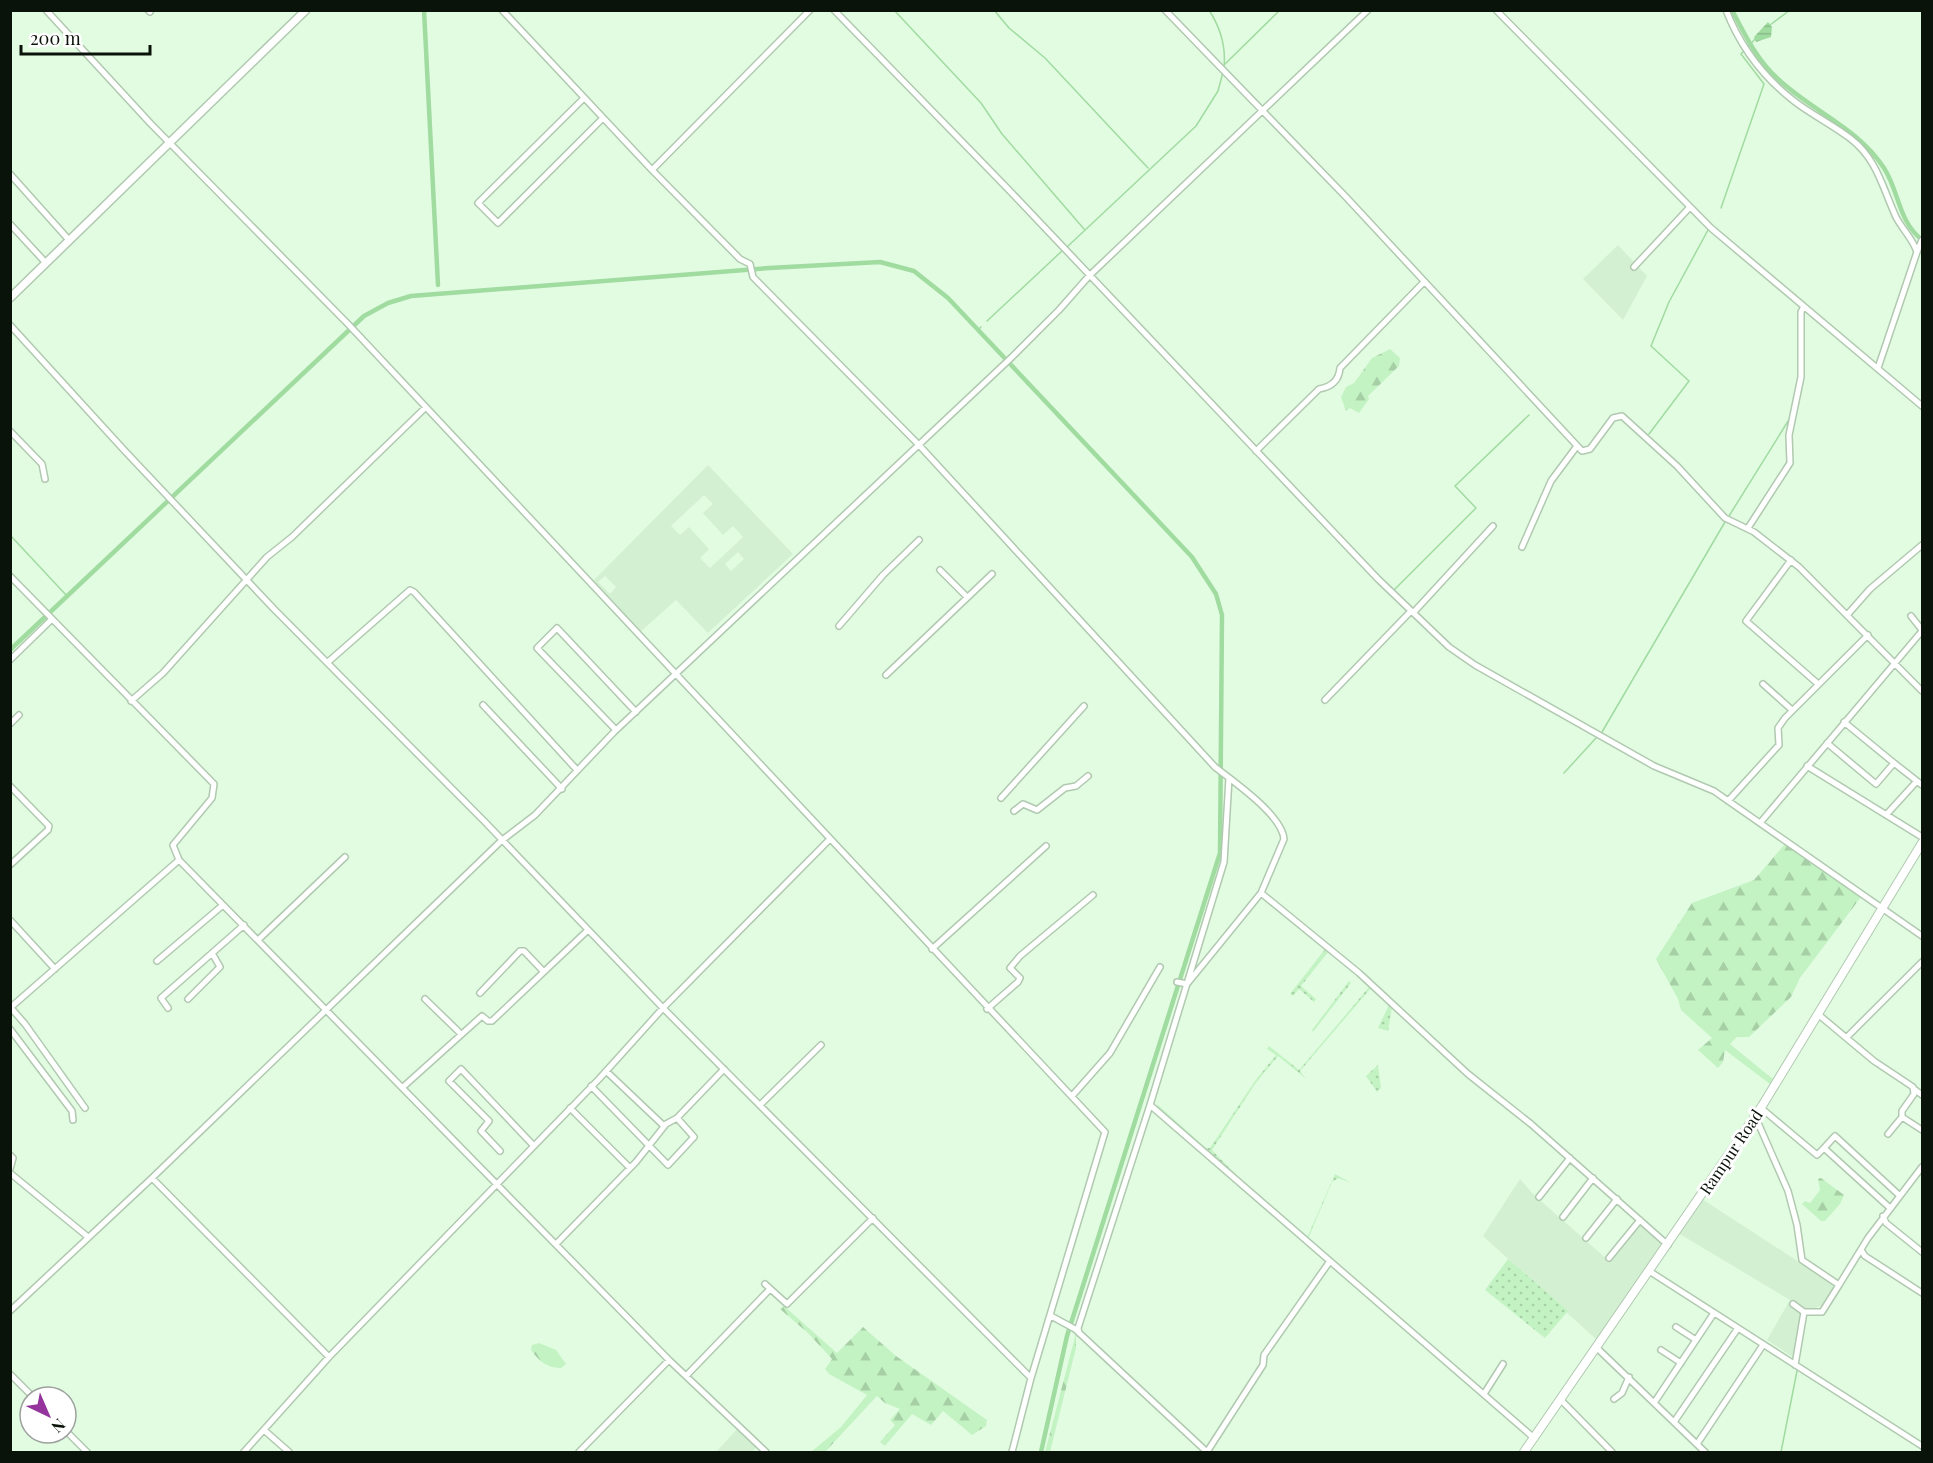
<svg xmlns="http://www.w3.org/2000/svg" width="1933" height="1463" font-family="'Playfair Display',serif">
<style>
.built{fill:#d3f1d2;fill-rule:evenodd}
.grass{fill:url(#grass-dots)}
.forest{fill:url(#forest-firs)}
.water{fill:url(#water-rules)}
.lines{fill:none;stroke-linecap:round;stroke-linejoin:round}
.stream{stroke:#a0dba0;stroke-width:1.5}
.canal{stroke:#a0dba0;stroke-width:4.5}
.minor-casing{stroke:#b0c9b0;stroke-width:8}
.tertiary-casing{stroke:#b0c9b0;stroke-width:10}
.secondary-casing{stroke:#b0c9b0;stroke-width:10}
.minor{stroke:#fff;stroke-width:5}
.tertiary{stroke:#fff;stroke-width:7}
.secondary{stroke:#fff;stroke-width:8}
.labels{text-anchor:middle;stroke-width:6;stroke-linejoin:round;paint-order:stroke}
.street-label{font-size:16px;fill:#0a130a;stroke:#fff}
</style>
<defs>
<pattern id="grass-dots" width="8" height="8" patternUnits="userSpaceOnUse" patternTransform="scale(1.5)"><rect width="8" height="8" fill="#c4f3c3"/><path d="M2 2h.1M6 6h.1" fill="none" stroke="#a7cfa6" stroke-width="1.8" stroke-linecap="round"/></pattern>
<pattern id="forest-firs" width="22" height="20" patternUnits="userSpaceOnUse" patternTransform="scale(1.5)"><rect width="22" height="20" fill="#c4f3c3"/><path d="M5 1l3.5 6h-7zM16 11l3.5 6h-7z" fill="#a7cfa6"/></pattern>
<pattern id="water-rules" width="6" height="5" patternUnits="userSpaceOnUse" patternTransform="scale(1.5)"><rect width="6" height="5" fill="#a0dba0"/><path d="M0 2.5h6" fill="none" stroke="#8b8"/></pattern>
</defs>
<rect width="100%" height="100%" fill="#e2fce2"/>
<!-- built -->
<path class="built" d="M1618,245L1647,276L1623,320L1583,279Z
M708,465L793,554L708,633L676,600L639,633L593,581ZM704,495L713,504L703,513L723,535L733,526L743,537L710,568L700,558L709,549L689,527L680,535L671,526ZM738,552L744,559L731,571L725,564ZM605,576L616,587L610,594L598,582Z
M1520,1179L1533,1194L1609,1261L1639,1224L1663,1245L1598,1341L1483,1236Z
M1702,1199L1836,1286L1828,1303L1804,1312L1796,1359L1767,1340L1790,1300L1678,1233Z
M738,1428L758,1446L752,1452H716Z"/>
<!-- grass -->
<path class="grass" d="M1326,948L1329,951L1301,986L1316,999L1314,1002L1299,989L1293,996L1290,994Z
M1349,981L1351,983L1313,1032L1312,1030Z
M1370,986L1372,987L1300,1071L1305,1078L1278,1056L1255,1084L1212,1150L1244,1183L1307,1238L1335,1174L1351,1183L1338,1178L1332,1182L1308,1239L1156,1106L1158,1105L1206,1148H1210L1255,1081L1276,1055L1267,1049L1269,1046L1299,1070Z
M1389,1005L1392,1007L1388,1031L1378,1028Z
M1378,1065L1381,1088L1377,1092L1366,1076Z
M1508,1259L1568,1311L1545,1338L1485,1290Z"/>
<!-- forest -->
<path class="forest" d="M1390,349L1400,358L1399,366L1368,396L1369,399L1359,413L1350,408L1346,411L1341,397L1346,387L1354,383L1372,358Z
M1785,844L1861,897L1800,978L1791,997L1749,1037H1737L1730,1044L1774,1080L1770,1084L1725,1050L1723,1062L1718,1068L1698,1050L1712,1038L1681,1010L1678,999L1656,959L1692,903L1754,880Z
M1821,1178L1844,1195L1840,1204L1825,1221H1821L1802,1204L1805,1201L1810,1203L1820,1190L1818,1179Z
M784,1306L837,1353L863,1327L896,1356L987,1420L986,1426L972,1435L943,1411L931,1425L912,1414L885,1446L880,1442L895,1425L890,1420L900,1409L885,1403L877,1396L825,1452H811L841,1427L867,1395L829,1374L825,1369L832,1359L808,1333L780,1309Z
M1076,1333V1348L1050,1452H1045Z
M539,1343L556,1350L566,1364L561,1368C547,1368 539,1361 531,1350L532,1345Z"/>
<!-- water -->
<path class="water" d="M1768,22L1772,27L1771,37L1756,42L1754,37Z"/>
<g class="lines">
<!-- stream -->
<path class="stream" d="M894,10L981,103L1002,134L1084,229
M994,10L1009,28L1045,58L1148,168
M1209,10C1220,27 1226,47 1224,67
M1770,25L1790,10
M1225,64L1280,10
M1721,208L1764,84L1741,54L1756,38
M1067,247L1196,126L1218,91L1223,72
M987,321L1063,250
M978,330L981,327
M1649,434L1689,381L1651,346L1669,302L1708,230
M1729,516L1790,418
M10,535L67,596
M1394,590L1476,508L1455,486L1529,415
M1602,732L1725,522
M1564,773L1596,738
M1781,1452L1797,1371"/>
<!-- canal -->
<path class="canal" d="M424,10L438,285
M1732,10C1745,35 1757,60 1778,79C1813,112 1857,127 1884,168C1899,191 1898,221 1922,240
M10,650L364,316L388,303L411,296L769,268L880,262L914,271L948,298L1192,557L1216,594L1222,615L1220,853L1067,1336L1041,1452"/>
<!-- minor casing -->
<g class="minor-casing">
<path id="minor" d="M46,10L151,124L348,324L1105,1132L1031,1378L1012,1452
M148,10L150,12
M502,10L652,170L740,259L750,264L753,277L918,444L1215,767C1234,782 1282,815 1284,839L1261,893L1187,984
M834,10L1008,189L1378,579L1449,647L1475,665L1654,766L1714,791L1922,936
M1165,10L1346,197L1582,451L1590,449L1613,418L1622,416L1677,466L1725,518L1754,532L1799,567L1922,691
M1496,10L1711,228L1922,406
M1726,10C1740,46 1763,77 1794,101C1812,115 1833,125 1851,139C1877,159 1883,189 1896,217C1902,229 1913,239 1917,252L1878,368
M584,98L478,203L498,223L603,118
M652,170L810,10
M10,174L69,240
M10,224L46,263
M1917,252L1922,240
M1634,267L1690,207
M10,325L124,450L274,609L486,823L663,1008L1031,1378
M10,431L42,464L45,479
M1256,451L1319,389C1331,387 1339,381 1340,368L1423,283
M1748,528L1790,463L1789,435L1801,377V312L1803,308
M1522,547L1551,481L1577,446
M1791,560L1746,621L1817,683
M940,570L967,597
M10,576L214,784L212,798L173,845L179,860
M1413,613L1493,526
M1848,614L1870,589L1922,545
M1911,616L1922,630
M839,626L883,575L919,540
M10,660L51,620
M328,662L410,590L414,592L577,770
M886,675L992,574
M1763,684L1792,710
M1325,700L1411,611
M131,701L163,673L267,557L292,537L426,407
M483,705L562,789
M1844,722L1894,763
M10,724L19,715
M616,730L537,648L557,628L636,712
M1827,743L1876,784L1894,763L1922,785
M1807,766L1922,837
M1229,778L1224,862L1150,1105L1534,1438
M10,786L49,826L48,830L10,865
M1001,798L1084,706
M1728,801L1779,745L1778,728L1785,718L1868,635
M1014,811L1023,804L1037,810L1065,788L1076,786L1088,776
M1886,815L1917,781
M1760,823L1922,631
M1261,893L1359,973L1468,1074L1531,1124L1668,1245
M10,920L55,969
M258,940L345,857
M932,949L1046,846
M157,961L223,905
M1177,982L1187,984
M480,993L520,951H524L543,971
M188,999L220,967L212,953
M425,999L461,1034
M10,1008L179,860L669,1360L766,1452
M11,1008L25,1024L85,1108
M168,1008L161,998L244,925
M987,1009L1018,982L1020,978L1010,968L1020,956L1093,895
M1819,1015L1874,1061L1913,1087L1914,1094L1902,1111V1117L1922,1130
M10,1029L72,1111L73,1120
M1847,1037L1922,962
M606,1071L664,1126
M591,1086L668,1165L694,1137L677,1118
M403,1087L482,1016L488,1021H492L588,930
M1914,1089L1922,1095
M1072,1096L1110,1053L1160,967
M760,1105L821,1045
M570,1108L630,1168
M1761,1108L1817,1155L1824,1148L1890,1208
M1755,1116L1788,1191L1797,1225L1802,1260L1839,1285L1868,1238L1922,1167
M1888,1134L1902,1117
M1824,1148L1835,1136L1899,1195
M500,1151L481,1131L489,1121L449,1081L461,1069L533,1145
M10,1155L13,1158L10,1169
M10,1173L88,1237
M152,1178L329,1357
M1539,1197L1570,1158
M1883,1216L1886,1223L1922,1252
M1563,1217L1593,1178
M1586,1238L1617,1199
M556,1244L636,1162L666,1124L677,1118L724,1069
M1861,1250L1865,1256L1922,1293
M1609,1258L1640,1220
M1649,1271L1922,1446
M765,1284L787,1304L873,1218
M1793,1304L1804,1312
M10,1311L152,1178L501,841L535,815L614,732L1012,357L1059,310L1089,276L1368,10
M1051,1316L1075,1329L1207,1452
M1676,1327L1696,1340
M1079,1333L1078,1328L1150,1105
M1597,1348L1705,1452
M1661,1350L1681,1363
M1795,1365L1804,1312H1822L1839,1285
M10,1374L33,1397
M686,1376L770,1289
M1484,1394L1503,1364
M1614,1399L1622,1393L1629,1377
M1561,1400L1612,1452
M1654,1403L1714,1313
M1674,1422L1738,1328
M264,1430L289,1452
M66,1431L87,1452
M1697,1444L1763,1345
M244,1452L329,1357L599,1079L663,1008L829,840
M579,1452L669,1360
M1207,1452L1263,1365L1264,1355L1330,1261"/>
</g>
<!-- tertiary casing -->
<g class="tertiary-casing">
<path id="tertiary" d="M10,298L306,10"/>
</g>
<!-- secondary casing -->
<g class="secondary-casing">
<path id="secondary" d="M1524,1452L1762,1106L1922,843"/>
</g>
<!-- minor -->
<use href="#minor" class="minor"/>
<!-- tertiary -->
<use href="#tertiary" class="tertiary"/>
<!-- secondary -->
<use href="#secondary" class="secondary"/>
</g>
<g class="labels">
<!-- street labels -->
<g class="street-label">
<text transform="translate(1731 1152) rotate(-56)" y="6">Rampur Road</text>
</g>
</g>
<!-- border -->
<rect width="1933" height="1463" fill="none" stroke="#0a130a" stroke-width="24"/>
<!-- north arrow -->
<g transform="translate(48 1415) rotate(136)"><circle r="28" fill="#ffffff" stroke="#9da19d" stroke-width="1.5"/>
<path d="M0-4.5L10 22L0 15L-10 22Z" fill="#94349c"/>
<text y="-9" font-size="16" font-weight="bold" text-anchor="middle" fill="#0a130a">N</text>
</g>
<!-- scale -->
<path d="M21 45v9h129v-9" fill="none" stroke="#0a130a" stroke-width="3"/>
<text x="30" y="45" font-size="18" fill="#0a130a" stroke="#ffffff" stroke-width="4.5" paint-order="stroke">200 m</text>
</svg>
